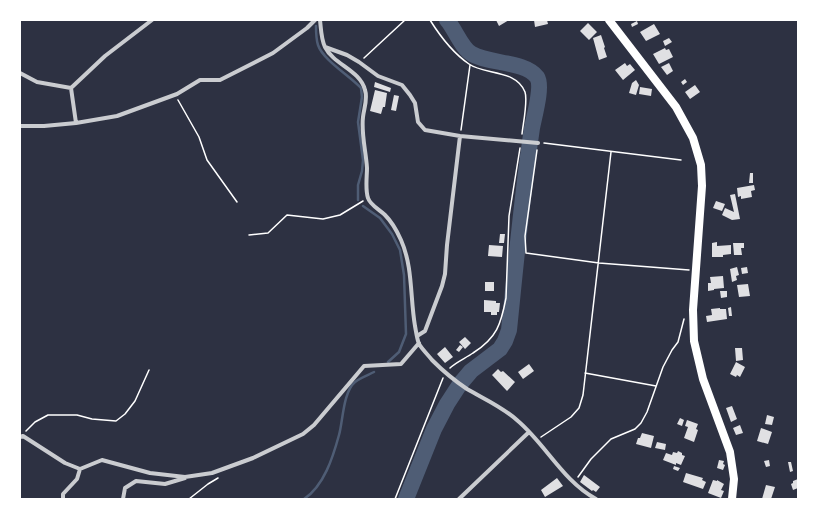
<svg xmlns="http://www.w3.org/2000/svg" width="818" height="519" font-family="Spectral,serif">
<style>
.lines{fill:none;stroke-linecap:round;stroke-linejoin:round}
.stream{stroke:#4f5d75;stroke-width:2.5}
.river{stroke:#4f5d75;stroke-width:16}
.building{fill:#e0e0e3}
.path{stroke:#fff;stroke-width:1.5}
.minor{stroke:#caccd0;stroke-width:4}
.primary{stroke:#fff;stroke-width:8}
</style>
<rect width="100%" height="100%" fill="#2d3142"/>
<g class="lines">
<!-- stream -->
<path class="stream" d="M316,26C316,32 316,39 318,45C323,60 350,76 361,88L362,97L358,122L363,160L362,171L358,185V200
M363,206L380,218L392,234L400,250L404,275L406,334L399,352L388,362
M304,499C324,486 333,457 339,435C343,421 343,392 355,382C360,378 368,375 374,372"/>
<!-- river -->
<path class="river" d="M406,499L434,429L447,404L460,384L471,371L500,349L505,341L509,330C516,262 522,195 532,128C534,117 543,86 537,77C525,61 489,64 472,54C462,49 455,29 447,20"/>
</g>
<!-- building -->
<path class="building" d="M496,20H509L499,26Z
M534,20H547L548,24L535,27Z
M637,21L638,24L632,27L631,24Z
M588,23L597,32L589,40L580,31Z
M654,24L660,34L646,41L640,32Z
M601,35L605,47L604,48L607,57L599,60L593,38Z
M669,38L672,42L665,46L663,41Z
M665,48L666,50L669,49L673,57L659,64L653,54Z
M625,63L627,66L630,64L635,70L623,80L615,70Z
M669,63L673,71L667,75L661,67Z
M685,79L687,82L683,85L681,82Z
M636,80L639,85L636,95L629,93L632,83Z
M375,82L391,88L390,92L374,87Z
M695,85L700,92L690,99L685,92Z
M640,87L652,89L651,96L639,94Z
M375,90L387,93L385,107H383L381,114L370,111Z
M394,95L399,96L396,111L391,110Z
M750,173H753V183H749Z
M754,185L755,190L751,191L752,197L741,199V196L738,197L737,188Z
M735,194L740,219L732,220L722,215L725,208L734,212L730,195Z
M716,201L725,204L722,211L713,208Z
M500,234H505L504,243H499Z
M717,242V246L731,245V254L723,255V257H712V243Z
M733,243H744V248H741L742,255H734Z
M489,245L503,246L502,257L488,256Z
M737,267L739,275L736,276L737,280L732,282L730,269Z
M747,267L748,273L742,274L741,268Z
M723,276L724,288L714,289V290L708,291V283H711L710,277Z
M485,282H494V291H485Z
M748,284L750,296L739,297L737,285Z
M720,291H727V297L721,298Z
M484,300L496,301V303H500L499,312H497V315H491V312H484Z
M731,307L732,316H729L728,308Z
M720,308V309H726L727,319L707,322L706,316L712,315L711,309Z
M465,337L471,343L465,349L459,342Z
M460,345L463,347L459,352L456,350Z
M445,347L453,357L445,363L437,354Z
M735,348H742L743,360L736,361Z
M736,362L745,367L740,377L737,375L736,377L730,374Z
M529,364L534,371L523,379L518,372Z
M498,369L501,372L503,371L515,382L507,391L492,375Z
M732,406L737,419L731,422L726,408Z
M767,415L774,417L772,425L765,424Z
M680,418L684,420L682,426L677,424Z
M687,420L698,424L696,429L698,430L694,442L684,438L688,427L685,426Z
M740,425L743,433L736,435L733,428Z
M761,428L772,432L768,444L757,441Z
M642,433L654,436L651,448L636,444L638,438H640Z
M657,442L666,444L665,450L655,448Z
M678,451L682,453V455L685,456L681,465L676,463V465L663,460L666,453L672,455L673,452L677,453Z
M719,460L724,461L723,464L725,465L723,470L717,468Z
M769,460L770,466L766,467L764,461Z
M788,462H791L793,471L790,472Z
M674,466L680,468L678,471L673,469Z
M686,473L703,478L702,480L706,482L703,489L683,482Z
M584,475L600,487L596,492L593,490L592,491L580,482Z
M557,478L563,486L545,497L541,490Z
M798,479V488L793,490L791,484L793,483V481Z
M713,480L717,481V480L724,484L721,490L724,491L721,498L708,493Z
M766,485L775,487L771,499H762Z"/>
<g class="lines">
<!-- path -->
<path class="path" d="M430,20C440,36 453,53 469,64C484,75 516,69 525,92C528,101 523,124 522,134
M364,58L405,20
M178,100L199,137L207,160L237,202
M461,130L470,65
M544,143L681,160
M537,150L525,236L526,253L599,263L689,270
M249,235L268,233L287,215L323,219L340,215L363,201
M450,368C456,362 466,358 473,353C497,338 501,324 506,298L509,216L520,148
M585,373L656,386
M26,431L35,422L48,415H77L92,419L116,421L125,414L135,401L149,370
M541,437L571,417L579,408L583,395L611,152
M578,477L591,459L611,439L635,429L641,423L647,412L663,367L672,350L678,342L684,319
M189,499L208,484L218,478
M395,499L443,378"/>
<!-- minor -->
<path class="minor" d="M320,20C321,28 321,39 325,47C334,65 360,70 365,90C368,99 364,108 363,117C361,134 366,151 367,168C367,177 365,189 368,198C370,205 380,210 385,215C392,222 397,231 401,240C413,267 410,297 415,326C416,331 417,339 419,344C422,349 428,355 432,360C442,370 455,381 467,389C484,399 503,407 518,421C546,445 563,481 596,499
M325,47L347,55L359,62L378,76L402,85L410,95L415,103L418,122L425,130L460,136L538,143
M20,73L37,82L71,88
M76,123L71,88L105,56L152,20
M20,126H44L76,123L117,116L177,94L200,80H220L273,53L307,28L315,20
M417,336L425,331L442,286L445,274L447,245L460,136
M20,437L23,436L65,463L80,469L102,460L150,473L185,477L212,473L253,458L303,434L314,425L364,366L401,364L419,343
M63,499V494L77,479L80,469
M123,499L125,488L136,481L165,484L185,478
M459,499L529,432"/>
<!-- primary -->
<path class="primary" d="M609,20L676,107L693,138L701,165L702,186L693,310L694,341L703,379L730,452L734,479L732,499"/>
</g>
<!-- border -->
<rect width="818" height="519" fill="none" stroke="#ffffff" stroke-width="42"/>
</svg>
